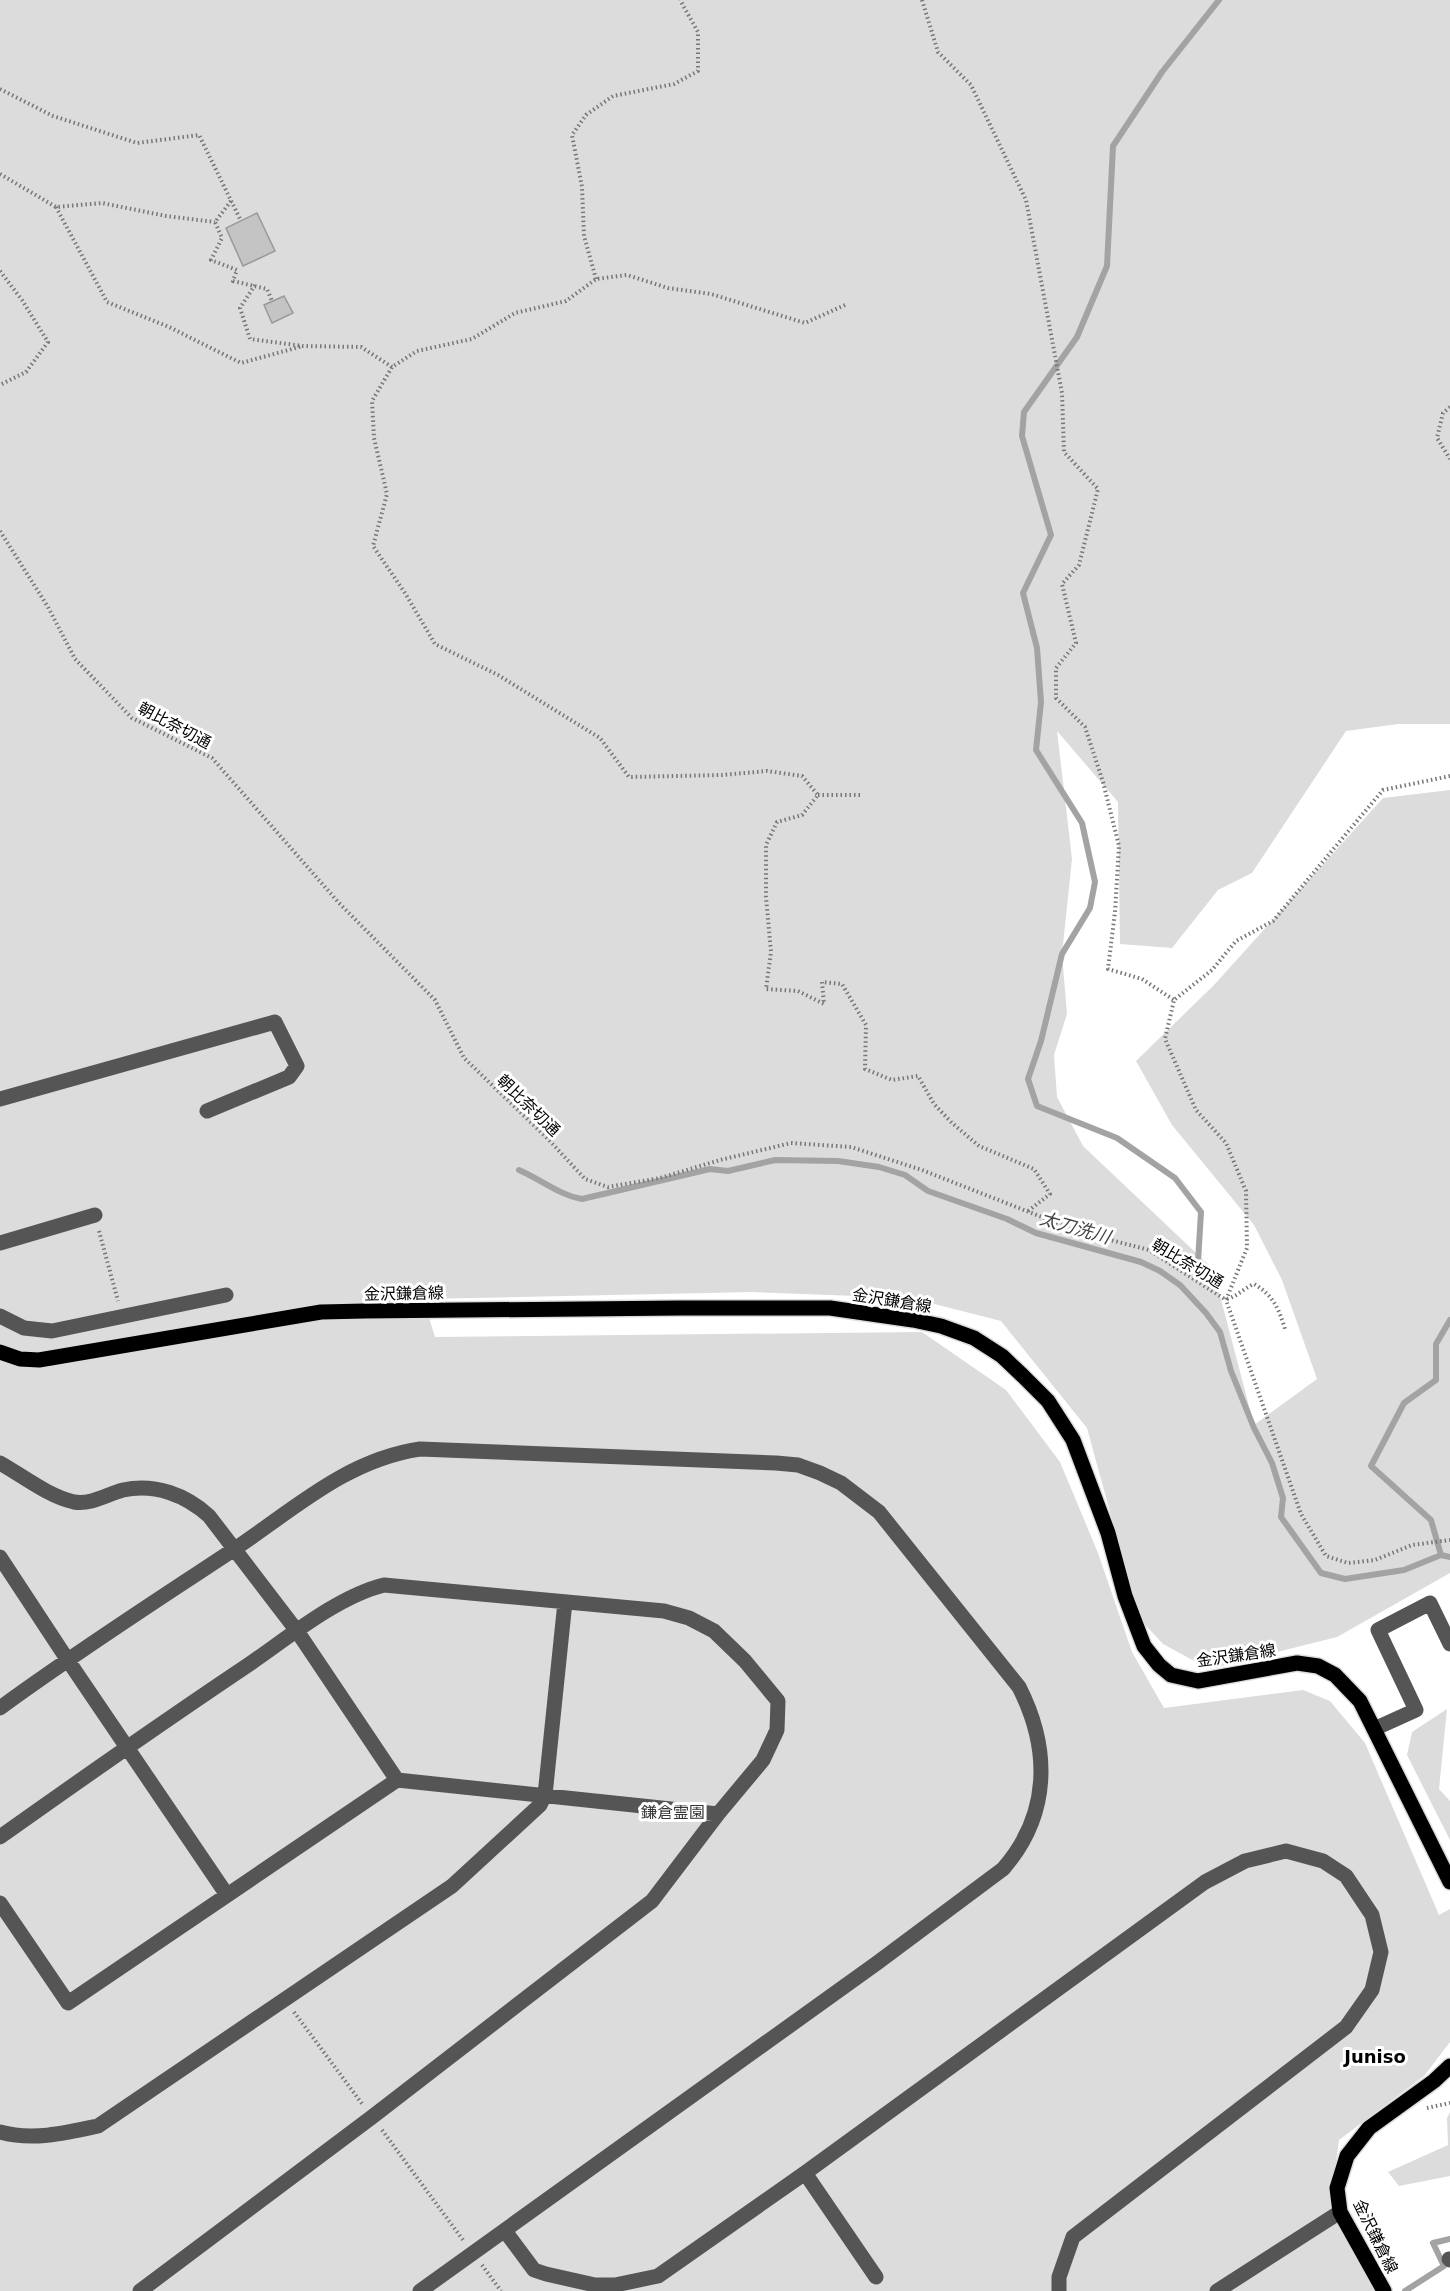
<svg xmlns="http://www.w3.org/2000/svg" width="1450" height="2291" font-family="'DejaVu Sans','Noto Sans JP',sans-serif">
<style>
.green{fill:#dcdcdc}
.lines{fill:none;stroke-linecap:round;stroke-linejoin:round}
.stream{stroke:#a3a3a3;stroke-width:6}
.building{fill:#c4c4c4;stroke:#999;stroke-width:1.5}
.major-casing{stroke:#dbdbdb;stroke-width:18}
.path{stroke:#777;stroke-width:4;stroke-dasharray:1.5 3;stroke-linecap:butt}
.minor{stroke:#555;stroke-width:15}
.major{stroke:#000;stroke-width:15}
.labels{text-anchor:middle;stroke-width:6;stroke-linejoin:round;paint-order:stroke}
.street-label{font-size:16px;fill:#000;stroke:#fff}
.park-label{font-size:16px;fill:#333;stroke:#fff}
.water-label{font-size:18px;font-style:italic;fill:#444;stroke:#fff}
.neighbourhood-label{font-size:18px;font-weight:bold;fill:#000;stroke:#fff}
</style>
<rect width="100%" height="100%" fill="#fff"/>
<!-- green -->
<path class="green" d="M0,0H1450V724H1398L1346,731L1252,873L1218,890L1172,948L1120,944L1118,802L1057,731L1072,859L1062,954L1067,1014L1054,1055L1057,1097L1083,1146L1213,1269L1254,1425L1317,1379L1282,1280L1254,1225L1172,1125L1136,1061L1214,985L1383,798L1450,790V1573L1337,1637L1209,1669L1163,1644L1139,1618L1087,1428L1001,1321L911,1298L752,1292L423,1299L435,1337L922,1332L1006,1390L1060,1462L1098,1553L1132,1652L1164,1708L1303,1690L1330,1701L1365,1743L1439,1915L1450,1909V2042L1424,2076L1339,2140L1330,2207L1385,2291H0Z
M1447,1709L1439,1789L1450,1801V1840L1407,1755L1412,1732Z
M1450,2112V2176L1399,2186L1388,2172L1448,2145L1447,2118Z"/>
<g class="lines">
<!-- stream -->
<path class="stream" d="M519,1170C540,1179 559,1195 582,1199L710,1169L728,1171L775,1160L838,1161L879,1167L905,1175L928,1191L1007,1219L1036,1233L1141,1262L1160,1271L1180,1285L1206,1313L1220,1332L1231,1371L1254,1428L1272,1463L1283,1498L1281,1517L1321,1573L1345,1579L1404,1570L1441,1555L1450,1557
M1198,1262L1201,1212L1175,1178L1117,1138L1037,1106L1028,1079L1041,1041L1062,954L1090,908L1095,882L1082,823L1036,750L1041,702L1037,648L1023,593L1051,535L1022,436L1024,412L1077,337L1107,266L1113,146L1162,72L1219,0
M1441,1555L1431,1520L1371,1466L1404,1403L1436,1380V1344L1450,1320
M1405,2291L1444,2266L1433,2243L1450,2239"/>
</g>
<!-- building -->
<path class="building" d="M257,213L275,251L243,266L226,228Z
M284,296L293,313L272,323L264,305Z"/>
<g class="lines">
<!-- major casing -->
<g class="major-casing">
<path id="major" d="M0,1352L20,1359L39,1360L321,1312L365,1311L680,1308H830L913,1320L941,1326L974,1338L1002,1356L1023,1376L1048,1401L1073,1440L1108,1533L1125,1596L1144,1646L1159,1665L1171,1675L1198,1681L1297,1663L1318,1666L1335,1675L1360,1701L1450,1882
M1384,2291L1340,2212L1337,2188L1347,2156L1369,2128L1434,2081L1450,2066"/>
</g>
<!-- path -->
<path class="path" d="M922,0L938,52L971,85L1026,200L1062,393L1064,452L1098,489L1079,565L1062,584L1076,643L1056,668V698L1085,727L1103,782L1119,846L1115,912L1108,969L1142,979L1174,1000
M0,89L53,116L137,143L199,135L241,221
M0,174L56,207L102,203L166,216L215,222
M231,201L215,222L222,238L211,260L237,270L233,281L267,289L272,301
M56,207L107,302L169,327L241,363L303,346
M0,271L22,300L48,342L26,372L0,385
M596,279L584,236L582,187L572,135L586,115L613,96L674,84L698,71V32L680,0
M255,285L240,308L250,339L303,346L361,347L392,367
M845,305L805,323L711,294L668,288L627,275L596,279L566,301L515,313L472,339L417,351L392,367L372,401L374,438L387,494L373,546L405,593L435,644L498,675L600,738L629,777L722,775L767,771L802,776L818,795L802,815L777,822L766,845V897L771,952L766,989L798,991L824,1004L822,982L842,984L866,1025L865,1069L892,1080L918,1076L934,1104L952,1123L979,1146L1034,1169L1050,1194L1028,1211
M1450,407L1443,413L1437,438L1450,459
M0,531L48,607L75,659L132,718L212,758L339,903L435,1000L464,1058L548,1139L585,1179L608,1187L660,1178L720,1160L791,1143L851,1147L922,1170L1080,1232L1149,1250L1226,1300
M1450,776L1383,790L1273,921L1236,941L1212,970L1174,1000L1165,1039L1196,1110L1226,1143L1246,1191L1247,1248L1226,1300L1301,1514L1326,1556L1348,1563L1375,1560L1412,1545L1450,1540
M818,795H862
M99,1231L118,1301
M1227,1299C1238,1296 1244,1288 1254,1284C1273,1295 1279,1309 1285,1329
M294,2012L363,2105
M1427,2108L1450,2103
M382,2130L463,2240
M482,2265L501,2291"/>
<!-- minor -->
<path class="minor" d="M0,1099L275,1022L297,1066L289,1077L207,1111
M0,1243L95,1215
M0,1316L24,1328L52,1331L226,1295
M0,1463C23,1476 48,1496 74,1502C91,1505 108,1494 123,1490C155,1483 186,1495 209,1516L297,1631L397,1780L718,1814
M0,1557L67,1659L227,1895
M0,1708C75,1653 153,1603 230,1552C291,1512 345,1460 420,1449L776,1463L798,1465L820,1473L841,1483L879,1512L1019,1687C1051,1750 1050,1815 1003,1869L877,1963L420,2291
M1374,1729L1416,1710L1378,1630L1430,1603L1450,1644
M0,1837C83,1778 166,1720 251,1663C290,1636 339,1596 384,1585L664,1611L689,1618L714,1631L745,1661L778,1701L777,1730L763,1760L718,1814L652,1901L372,2117L140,2291
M0,1903L68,2003L397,1780
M0,2132C32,2141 66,2133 98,2126L452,1886L540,1805L545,1795L565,1602
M805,2173L876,2277
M505,2231L534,2270L546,2274L595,2285H615L658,2276L805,2173L1205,1882L1245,1861L1286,1851L1323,1861L1346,1876L1372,1915L1381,1952L1372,1990L1346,2027L1073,2237L1059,2277V2291
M1449,2259L1450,2260
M1217,2291L1340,2212"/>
<!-- major -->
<use href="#major" class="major"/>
</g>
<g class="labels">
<!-- street labels -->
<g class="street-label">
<text transform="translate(175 725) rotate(28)" y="6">朝比奈切通</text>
<text transform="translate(529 1105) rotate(44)" y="6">朝比奈切通</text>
<text transform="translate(1188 1263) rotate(31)" y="6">朝比奈切通</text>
<text transform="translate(404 1293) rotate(-1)" y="6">金沢鎌倉線</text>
<text transform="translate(892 1300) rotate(9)" y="6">金沢鎌倉線</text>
<text transform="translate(1236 1655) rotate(-8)" y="6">金沢鎌倉線</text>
<text transform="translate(1376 2236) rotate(64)" y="6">金沢鎌倉線</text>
</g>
<!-- park labels -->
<g class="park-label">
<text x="673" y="1818">鎌倉霊園</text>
</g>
<!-- water labels -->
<g class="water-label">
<text transform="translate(1075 1228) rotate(16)" y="6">太刀洗川</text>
</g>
<!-- neighbourhood labels -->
<g class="neighbourhood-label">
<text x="1375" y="2063">Juniso</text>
</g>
</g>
</svg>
